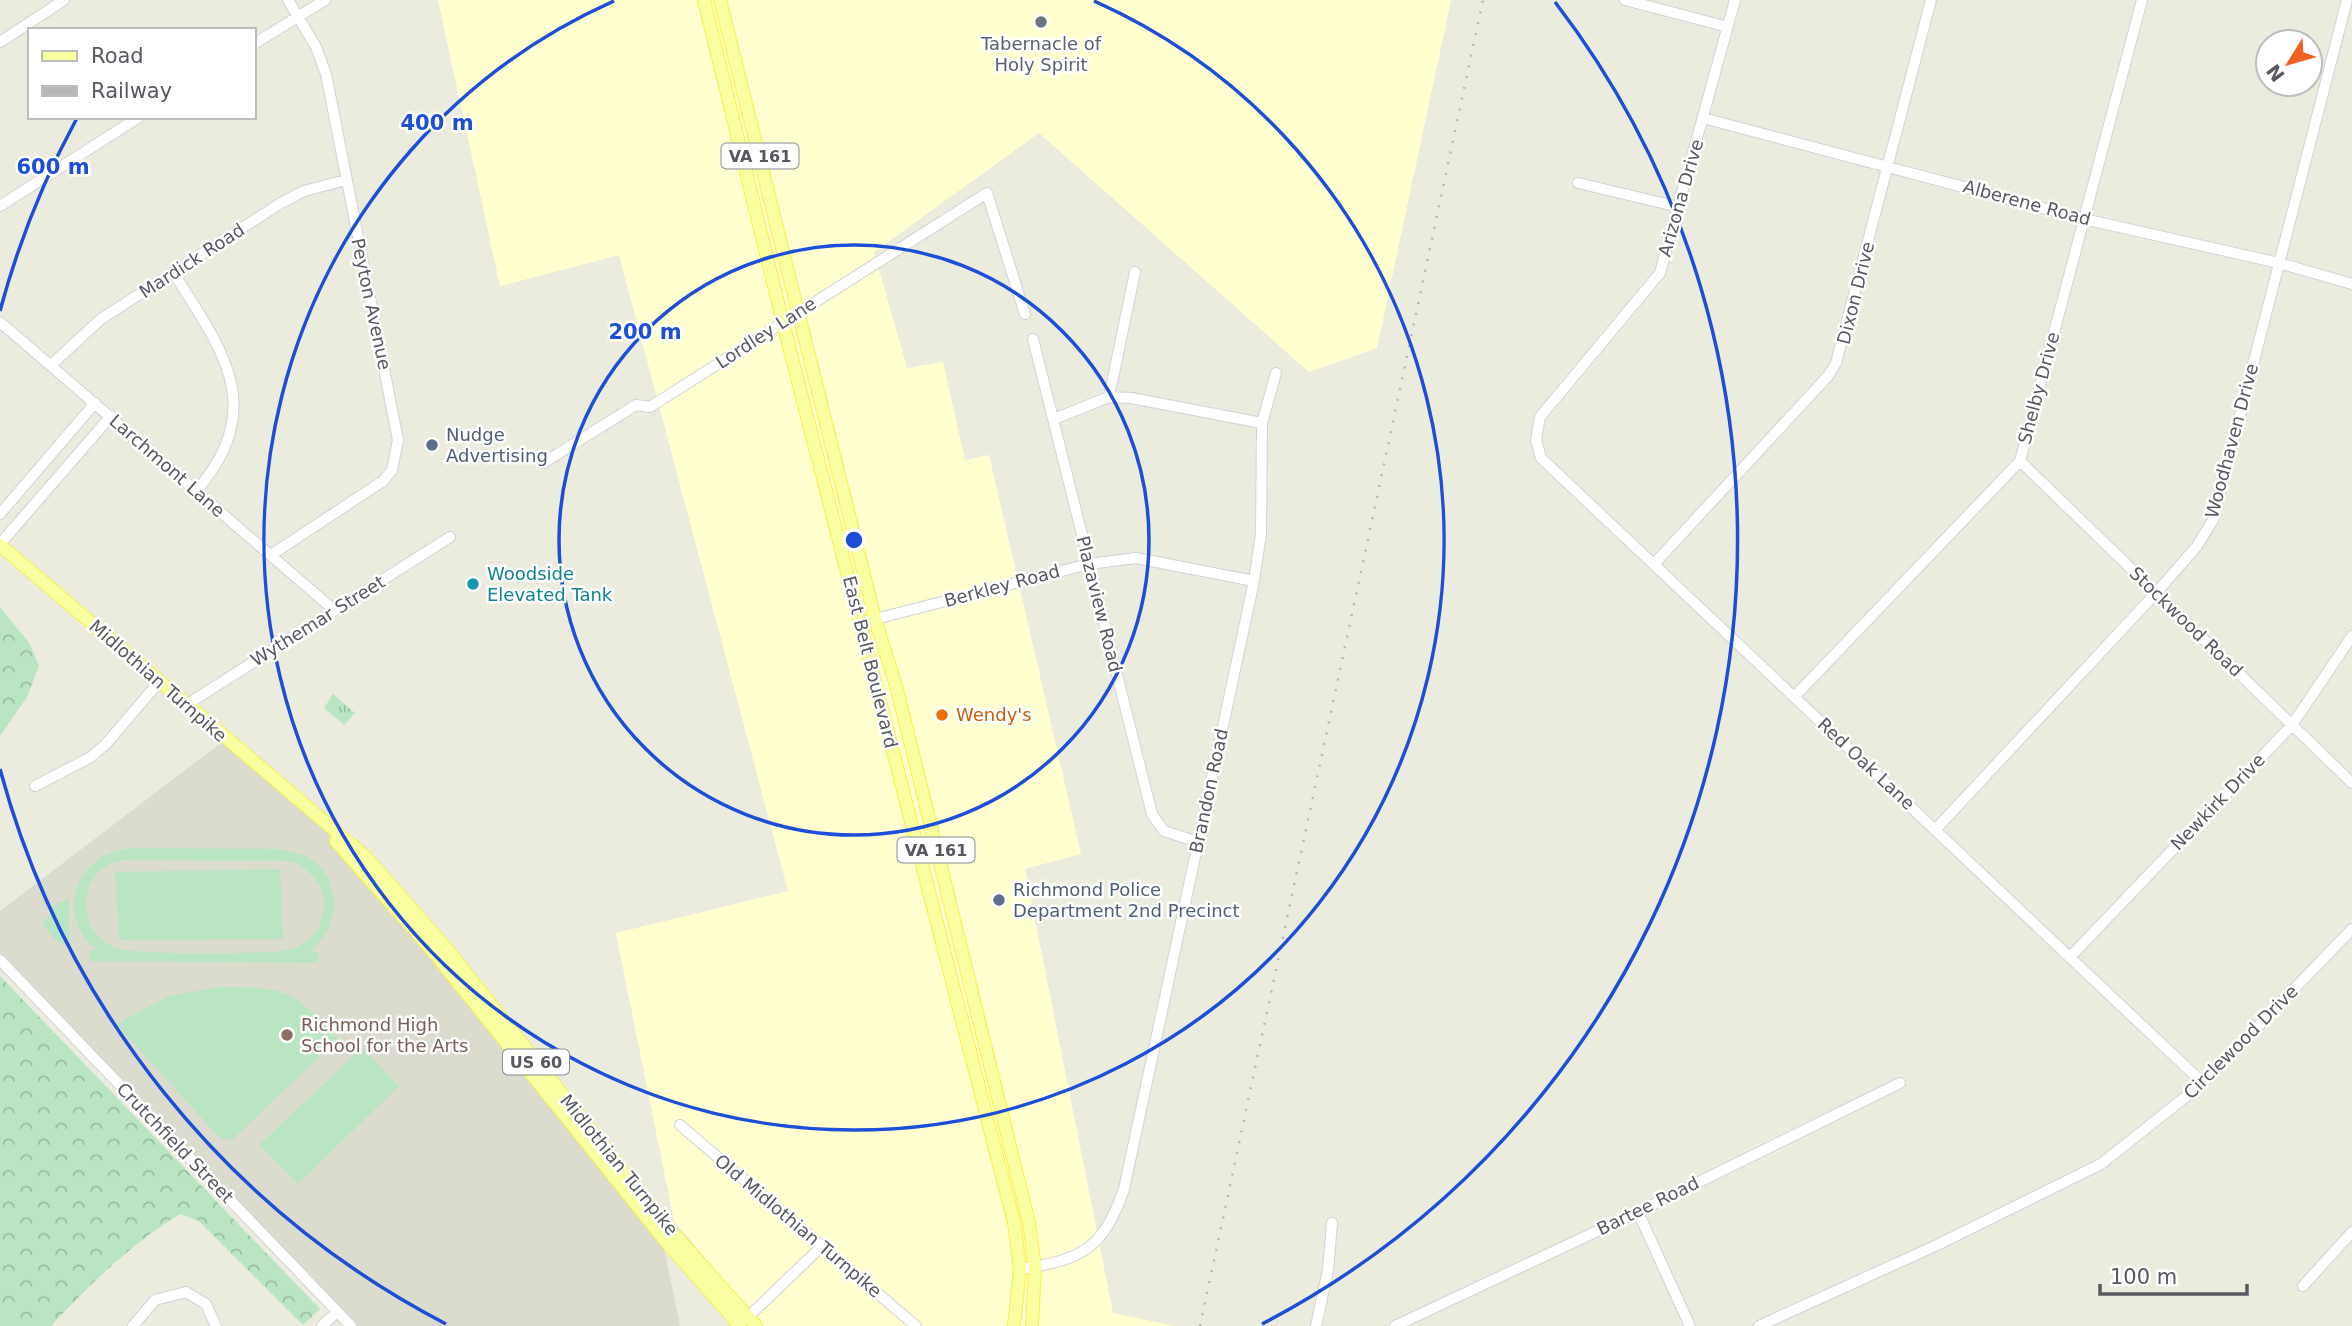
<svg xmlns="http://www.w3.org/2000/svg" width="2352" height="1326" font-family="'DejaVu Sans',sans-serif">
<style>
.commercial{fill:#ffffd0}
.education{fill:#dbdccd}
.forest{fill:url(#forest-crowns)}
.park{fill:url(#park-tufts)}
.pitch{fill:#b9e5c3;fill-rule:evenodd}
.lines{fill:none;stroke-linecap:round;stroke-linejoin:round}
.minor-casing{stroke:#d2d2d9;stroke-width:12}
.major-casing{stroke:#f7ef4c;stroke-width:14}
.minor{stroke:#fff;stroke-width:10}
.major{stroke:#f9ffa0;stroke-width:12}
.rail{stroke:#b6b7b7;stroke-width:2.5;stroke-dasharray:2 9;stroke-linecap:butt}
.ring{fill:none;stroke:#1d4ed8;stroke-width:3.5}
.worship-dot{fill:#6b7280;stroke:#fff;stroke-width:2.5}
.service-dot{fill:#5c6f8a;stroke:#fff;stroke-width:2.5}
.culture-dot{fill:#0f9aa8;stroke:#fff;stroke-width:2.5}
.food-dot{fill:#e8710a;stroke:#fff;stroke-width:2.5}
.education-dot{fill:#8d6e63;stroke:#fff;stroke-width:2.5}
.labels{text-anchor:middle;stroke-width:5;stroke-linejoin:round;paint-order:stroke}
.shield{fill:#fff;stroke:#898b90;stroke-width:2}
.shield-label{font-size:16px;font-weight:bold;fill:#575960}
.worship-label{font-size:18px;fill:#5b616d;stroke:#fff}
.street-label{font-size:18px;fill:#575960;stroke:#fff}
.service-label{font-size:18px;fill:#4e5e75;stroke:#fff;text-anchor:start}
.culture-label{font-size:18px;fill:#0d838f;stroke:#fff;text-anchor:start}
.food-label{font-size:18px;fill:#c56008;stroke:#fff;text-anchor:start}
.education-label{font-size:18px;fill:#785e54;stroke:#fff;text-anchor:start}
.centre{fill:#1d4ed8;stroke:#fff;stroke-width:3.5}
.ring-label{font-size:21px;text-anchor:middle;font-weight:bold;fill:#1d4ed8;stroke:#fff;stroke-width:5;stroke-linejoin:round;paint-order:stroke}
</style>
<defs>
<pattern id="forest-crowns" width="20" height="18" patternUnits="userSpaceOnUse" patternTransform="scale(1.75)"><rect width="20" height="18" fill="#b9e5c3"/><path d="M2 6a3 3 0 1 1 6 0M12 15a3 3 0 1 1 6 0" fill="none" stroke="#99bda2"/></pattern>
<pattern id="park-tufts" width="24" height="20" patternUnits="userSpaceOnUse" patternTransform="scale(1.75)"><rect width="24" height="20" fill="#b9e5c3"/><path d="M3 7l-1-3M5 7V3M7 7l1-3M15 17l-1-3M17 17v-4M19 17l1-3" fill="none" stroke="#99bda2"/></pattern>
</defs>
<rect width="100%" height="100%" fill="#ececde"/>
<!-- commercial -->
<path class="commercial" d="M438,0H1451L1377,348L1309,372L1039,133L874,252L907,368L943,362L965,460L989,455L1081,854L1025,869L1113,1313L1174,1326H763L674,1221L616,933L788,891L619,255L500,286Z"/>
<!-- education -->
<path class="education" d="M226,739L316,817L662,1238L680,1326H351L0,959V911Z"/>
<!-- forest -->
<path class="forest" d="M0,607L30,644L39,666L27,697L0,736Z
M0,976L320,1309L303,1325L199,1221L180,1214C130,1245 91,1283 51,1326H0Z"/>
<!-- park -->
<path class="park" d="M333,694L355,713L344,725L324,708Z"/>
<!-- pitch -->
<path class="pitch" d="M133,848L278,849L304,855L321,867L329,879L335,906L327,932L311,951L318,952V963L90,961V951L96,950C52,912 78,851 133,848ZM121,860L290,861C308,868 321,881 324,900C326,920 314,940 296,948C278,956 141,954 118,949C75,933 74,873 121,860Z
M280,869L283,939L119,940L115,872Z
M69,899V946C56,943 43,930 43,919H47L55,904Z
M218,987C285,986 292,990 339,1038L232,1140L220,1138L116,1024L169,996Z
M362,1048L399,1086L298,1184L259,1145Z"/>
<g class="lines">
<!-- minor casing -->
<g class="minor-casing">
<path id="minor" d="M1625,0L1728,27
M1735,0L1660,273L1540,417L1536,440L1541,458L2203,1083
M0,42L64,0
M254,44L325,0
M1703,118L2084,219L2279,263L2352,284
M1578,183L1679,207
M0,206L139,117
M173,272C222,350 268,406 197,490
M0,322L334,610
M1033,339L1152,814L1164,831L1198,842
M51,365L101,319L281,203L304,191L346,180
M1109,397L1135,272
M1054,419L1109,397L1131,398L1262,423
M2020,461L2352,783
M543,463L636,405L650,407L987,193L1025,314
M0,514L95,403
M0,544L111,416
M271,555L383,481L392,470L398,440L326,74L316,47L288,0
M1654,564L1828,376L1836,363L1931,0
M860,623L1089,564L1136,558L1254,581
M1794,697L2020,461L2142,0
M186,705L450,537
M35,786L91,757L106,744L159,682
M1935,830L2156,593L2197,546L2213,520L2347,0
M2070,957L2292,725L2352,636
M0,960L351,1326
M680,1125L916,1326
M1638,1212L1690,1326
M1020,1269C1082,1260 1103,1249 1124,1189L1254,581L1261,534L1262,423L1276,373
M2303,1286L2352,1232
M748,1317L822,1246
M133,1326L155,1300L186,1292L206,1304L216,1326
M322,1326L337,1312
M1316,1326L1328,1270L1332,1223
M1395,1326L1638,1212L1900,1083
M1759,1326L1937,1245L2101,1164L2203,1083L2352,929"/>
</g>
<!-- major casing -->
<g class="major-casing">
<path id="major" d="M704,0L783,323L1014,1223L1020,1269L1014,1326
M720,0L875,619L897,689L1029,1223L1035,1267L1032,1326
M0,545L366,857L446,948L667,1226L756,1326
M336,841L432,950L664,1239L740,1326"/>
</g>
<!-- minor -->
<use href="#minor" class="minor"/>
<!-- major -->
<use href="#major" class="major"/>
<!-- rail -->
<path class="rail" d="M1200,1326L1483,0"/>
</g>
<!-- distance rings -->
<g class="ring">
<circle cx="854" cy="540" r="295"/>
<path d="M1094 1A590 590 0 1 1 614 1"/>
<path d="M446 1324A884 884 0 0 1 0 769M0 311A884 884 0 0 1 77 118M1555 2A884 884 0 0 1 1262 1324"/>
</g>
<!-- markers -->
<circle class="worship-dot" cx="1041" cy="22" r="7"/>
<g class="service-dot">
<circle cx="432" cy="445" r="7"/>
<circle cx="999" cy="900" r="7"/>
</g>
<circle class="culture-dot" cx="473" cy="584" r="7"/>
<circle class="food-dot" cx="942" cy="715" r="7"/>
<circle class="education-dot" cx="287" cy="1035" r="7"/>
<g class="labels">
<!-- shield labels -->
<g class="shield">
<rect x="721.5" y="143.5" width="77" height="25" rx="5"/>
<rect x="897.5" y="837.5" width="77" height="25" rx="5"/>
<rect x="503" y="1049.5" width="66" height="25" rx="5"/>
</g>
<g class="shield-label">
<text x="760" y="162">VA 161</text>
<text x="936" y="856">VA 161</text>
<text x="536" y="1068">US 60</text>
</g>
<!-- worship labels -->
<g class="worship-label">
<text x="1041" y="50">Tabernacle of<tspan x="1041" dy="21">Holy Spirit</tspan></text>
</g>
<!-- street labels -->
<g class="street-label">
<text transform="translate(1681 198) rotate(-74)" y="6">Arizona Drive</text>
<text transform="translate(2027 203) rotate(15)" y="6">Alberene Road</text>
<text transform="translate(192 261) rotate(-33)" y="6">Mardick Road</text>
<text transform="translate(1856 293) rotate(-76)" y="6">Dixon Drive</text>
<text transform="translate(371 304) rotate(78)" y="6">Peyton Avenue</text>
<text transform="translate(766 333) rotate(-33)" y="6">Lordley Lane</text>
<text transform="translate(2039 388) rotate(-75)" y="6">Shelby Drive</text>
<text transform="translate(2232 441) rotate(-75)" y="6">Woodhaven Drive</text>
<text transform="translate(167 466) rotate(41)" y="6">Larchmont Lane</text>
<text transform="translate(1002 586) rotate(-15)" y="6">Berkley Road</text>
<text transform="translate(1099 604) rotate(76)" y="6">Plazaview Road</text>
<text transform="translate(318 621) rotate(-32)" y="6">Wythemar Street</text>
<text transform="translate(2186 622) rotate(44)" y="6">Stockwood Road</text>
<text transform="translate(870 662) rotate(76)" y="6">East Belt Boulevard</text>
<text transform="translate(158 681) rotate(41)" y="6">Midlothian Turnpike</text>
<text transform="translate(1866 764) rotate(43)" y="6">Red Oak Lane</text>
<text transform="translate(1209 791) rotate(-78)" y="6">Brandon Road</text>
<text transform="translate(2218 802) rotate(-46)" y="6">Newkirk Drive</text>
<text transform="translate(2241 1042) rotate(-45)" y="6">Circlewood Drive</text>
<text transform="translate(175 1143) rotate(46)" y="6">Crutchfield Street</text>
<text transform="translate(619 1165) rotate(51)" y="6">Midlothian Turnpike</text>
<text transform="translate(1648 1206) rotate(-26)" y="6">Bartee Road</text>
<text transform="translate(798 1226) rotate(40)" y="6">Old Midlothian Turnpike</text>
</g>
<!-- service labels -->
<g class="service-label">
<text x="446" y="441">Nudge<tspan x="446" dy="21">Advertising</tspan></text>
<text x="1013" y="896">Richmond Police<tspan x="1013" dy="21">Department 2nd Precinct</tspan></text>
</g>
<!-- culture labels -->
<g class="culture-label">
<text x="487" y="580">Woodside<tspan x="487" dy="21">Elevated Tank</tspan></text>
</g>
<!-- food labels -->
<g class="food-label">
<text x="956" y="721">Wendy's</text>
</g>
<!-- education labels -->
<g class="education-label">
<text x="301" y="1031">Richmond High<tspan x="301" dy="21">School for the Arts</tspan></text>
</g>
</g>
<circle cx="854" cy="540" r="10" class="centre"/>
<g class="ring-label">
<text x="437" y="130">400 m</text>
<text x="53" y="174">600 m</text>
<text x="645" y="339">200 m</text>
</g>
<!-- legend -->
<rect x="28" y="28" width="228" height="91" fill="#ffffff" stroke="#bcbdbf" stroke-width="2"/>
<rect x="42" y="51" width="35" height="10" fill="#f9ffa0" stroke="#bcbdbf" stroke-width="2"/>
<text x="91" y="63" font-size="21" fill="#575960">Road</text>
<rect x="42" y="86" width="35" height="10" fill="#b6b7b7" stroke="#bcbdbf" stroke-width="2"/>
<text x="91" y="98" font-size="21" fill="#575960">Railway</text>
<!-- north arrow -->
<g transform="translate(2289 63) rotate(233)"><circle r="33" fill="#ffffff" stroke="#bcbdbf" stroke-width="2"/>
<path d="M0-5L12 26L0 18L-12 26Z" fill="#f06020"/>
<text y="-10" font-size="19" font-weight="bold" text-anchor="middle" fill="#575960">N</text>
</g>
<!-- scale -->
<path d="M2100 1284v10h147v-10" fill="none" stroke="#575960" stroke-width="3.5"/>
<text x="2110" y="1284" font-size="21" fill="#575960" stroke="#ffffff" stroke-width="5" paint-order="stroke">100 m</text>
</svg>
